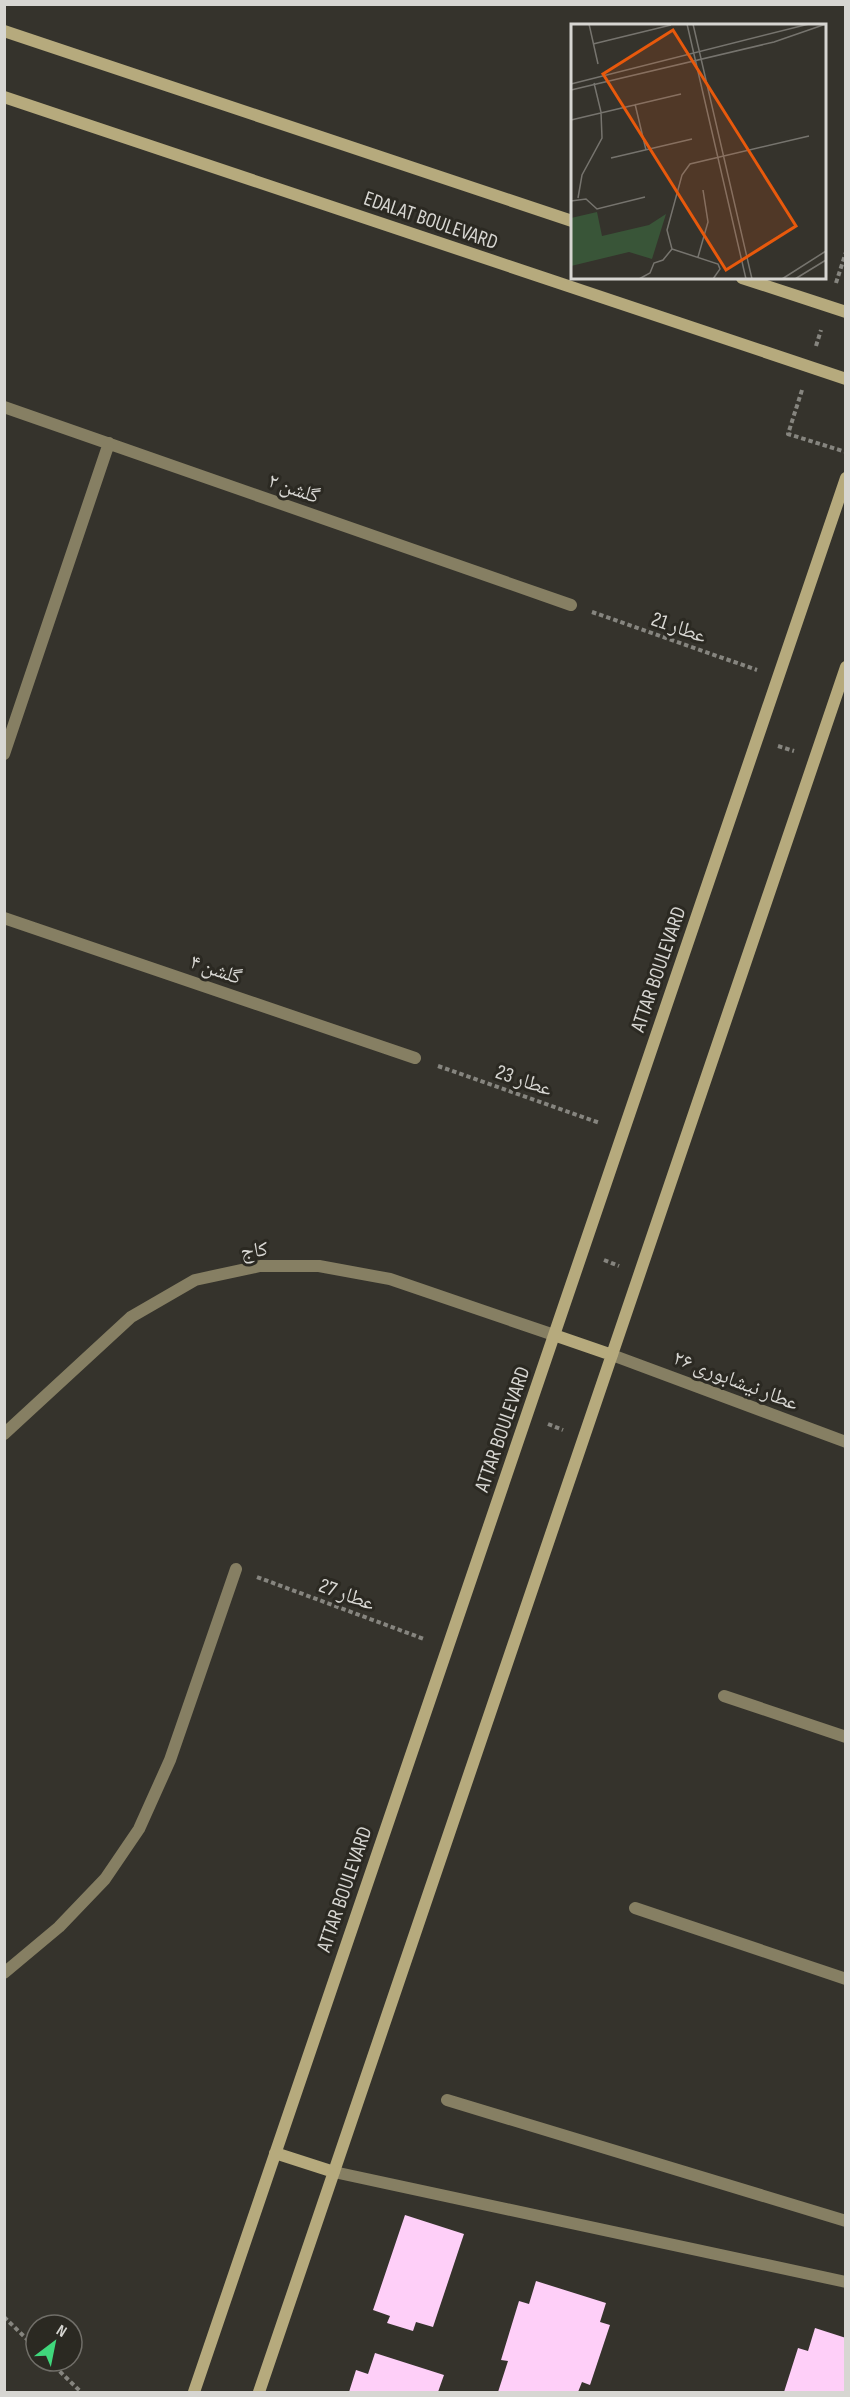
<svg xmlns="http://www.w3.org/2000/svg" width="850" height="2397" font-family="'Sofia Sans Condensed','Noto Naskh Arabic',sans-serif">
<style>
.building{fill:#fecff8}
.lines{fill:none;stroke-linecap:round;stroke-linejoin:round}
.path{stroke:#86857f;stroke-width:4;stroke-dasharray:4.5 3;stroke-linecap:butt}
.lane{stroke:#867f63;stroke-width:12}
.street{stroke:#867f63;stroke-width:12}
.secondary{stroke:#b6aa7d;stroke-width:12}
.labels{text-anchor:middle;stroke-width:6;stroke-linejoin:round;paint-order:stroke}
.street-label{font-size:21px;fill:#d7d6d2;stroke:#2b2922}
.inset-road{fill:none;stroke:#76746e;stroke-width:1.5}
.view{fill:#e8590c;fill-opacity:0.15;stroke:#e8590c;stroke-width:3}
.inset-edge{fill:none;stroke:#d7d6d2;stroke-width:3}
</style>
<rect width="100%" height="100%" fill="#35332c"/>
<!-- building -->
<path class="building" d="M405,2215L464,2234L433,2327L416,2322L413,2331L387,2323L390,2316L373,2310Z
M536,2281L606,2303L600,2322L610,2325L590,2385L582,2382L578,2392H498L508,2361L501,2360L519,2301L529,2304Z
M815,2328L846,2338V2392H784L798,2348L808,2351Z
M375,2353L444,2375L438,2392H349L356,2370L368,2374Z"/>
<g class="lines">
<!-- path -->
<path class="path" d="M836,283L846,252
M816,346L821,330
M802,390L788,434L846,452
M592,612L757,670
M778,746L794,751
M438,1066L600,1123
M604,1260L619,1266
M548,1424L563,1430
M257,1577L424,1639
M4,2317L36,2348
M49,2361L81,2392"/>
<!-- lane -->
<path class="lane" d="M724,1696L846,1737
M635,1908L846,1979
M447,2100L846,2221
M334,2172L846,2282"/>
<!-- street -->
<path class="street" d="M4,407L571,605
M4,754L109,443
M4,918L415,1058
M612,1355L846,1442
M4,1434L131,1317L195,1280L260,1266H319L390,1279L554,1335
M4,1973L59,1927L105,1879L139,1829L170,1760L236,1569"/>
<!-- secondary -->
<path class="secondary" d="M4,31L572,221
M4,97L846,379
M742,278L846,312
M554,1335L612,1355
M275,2153L334,2172
M194,2392L846,478
M259,2392L846,667"/>
</g>
<g class="labels">
<!-- street labels -->
<g class="street-label">
<text transform="translate(431 220) rotate(19)" y="7">EDALAT BOULEVARD</text>
<text transform="translate(294 488) rotate(19)" y="7">گلشن ۲</text>
<text transform="translate(679 627) rotate(19)" y="7">عطار 21</text>
<text transform="translate(216 969) rotate(19)" y="7">گلشن ۴</text>
<text transform="translate(658 969) rotate(-71)" y="7">ATTAR BOULEVARD</text>
<text transform="translate(524 1080) rotate(19)" y="7">عطار 23</text>
<text transform="translate(254 1250) rotate(-7)" y="7">کاج</text>
<text transform="translate(736 1380) rotate(21)" y="7">عطار نیشابوری ۲۶</text>
<text transform="translate(502 1429) rotate(-71)" y="7">ATTAR BOULEVARD</text>
<text transform="translate(347 1594) rotate(20)" y="7">عطار 27</text>
<text transform="translate(344 1889) rotate(-71)" y="7">ATTAR BOULEVARD</text>
</g>
</g>
<!-- overview -->
<g transform="translate(571 24)">
<rect width="255" height="255" fill="#35332c"/>
<path d="M26,188L31,212L78,201L95,190L81,235L58,228L0,242V194Z" fill="#395538"/>
<path class="inset-road" d="M18,0L27,40M116,0L175,255M122,0L181,255M22,20L100,1M0,60L238,0M0,66L203,18L255,0M64,80L75,126M0,96L110,70M40,134L121,115M7,174L11,151L31,114L30,88L23,59M0,177L15,175L26,185L74,173M101,225L147,240L149,245L142,255M127,233L137,198L132,166M68,255L79,249L83,239L92,236L101,225L96,206L111,151L119,140L238,112M211,255L255,227M224,255L255,236"/>
<path class="view" d="M102,6L225,202L155,246L32,50Z"/>
<rect width="255" height="255" class="inset-edge"/>
</g>
<!-- border -->
<rect width="850" height="2397" fill="none" stroke="#d7d6d2" stroke-width="12"/>
<!-- north arrow -->
<g transform="translate(54 2343) rotate(32)"><circle r="28" fill="#2b2922" stroke="#706e68" stroke-width="1.5"/>
<path d="M0-4.5L10 22L0 15L-10 22Z" fill="#40d77c"/>
<text y="-9" font-size="16" font-weight="bold" text-anchor="middle" fill="#d7d6d2">N</text>
</g>
</svg>
